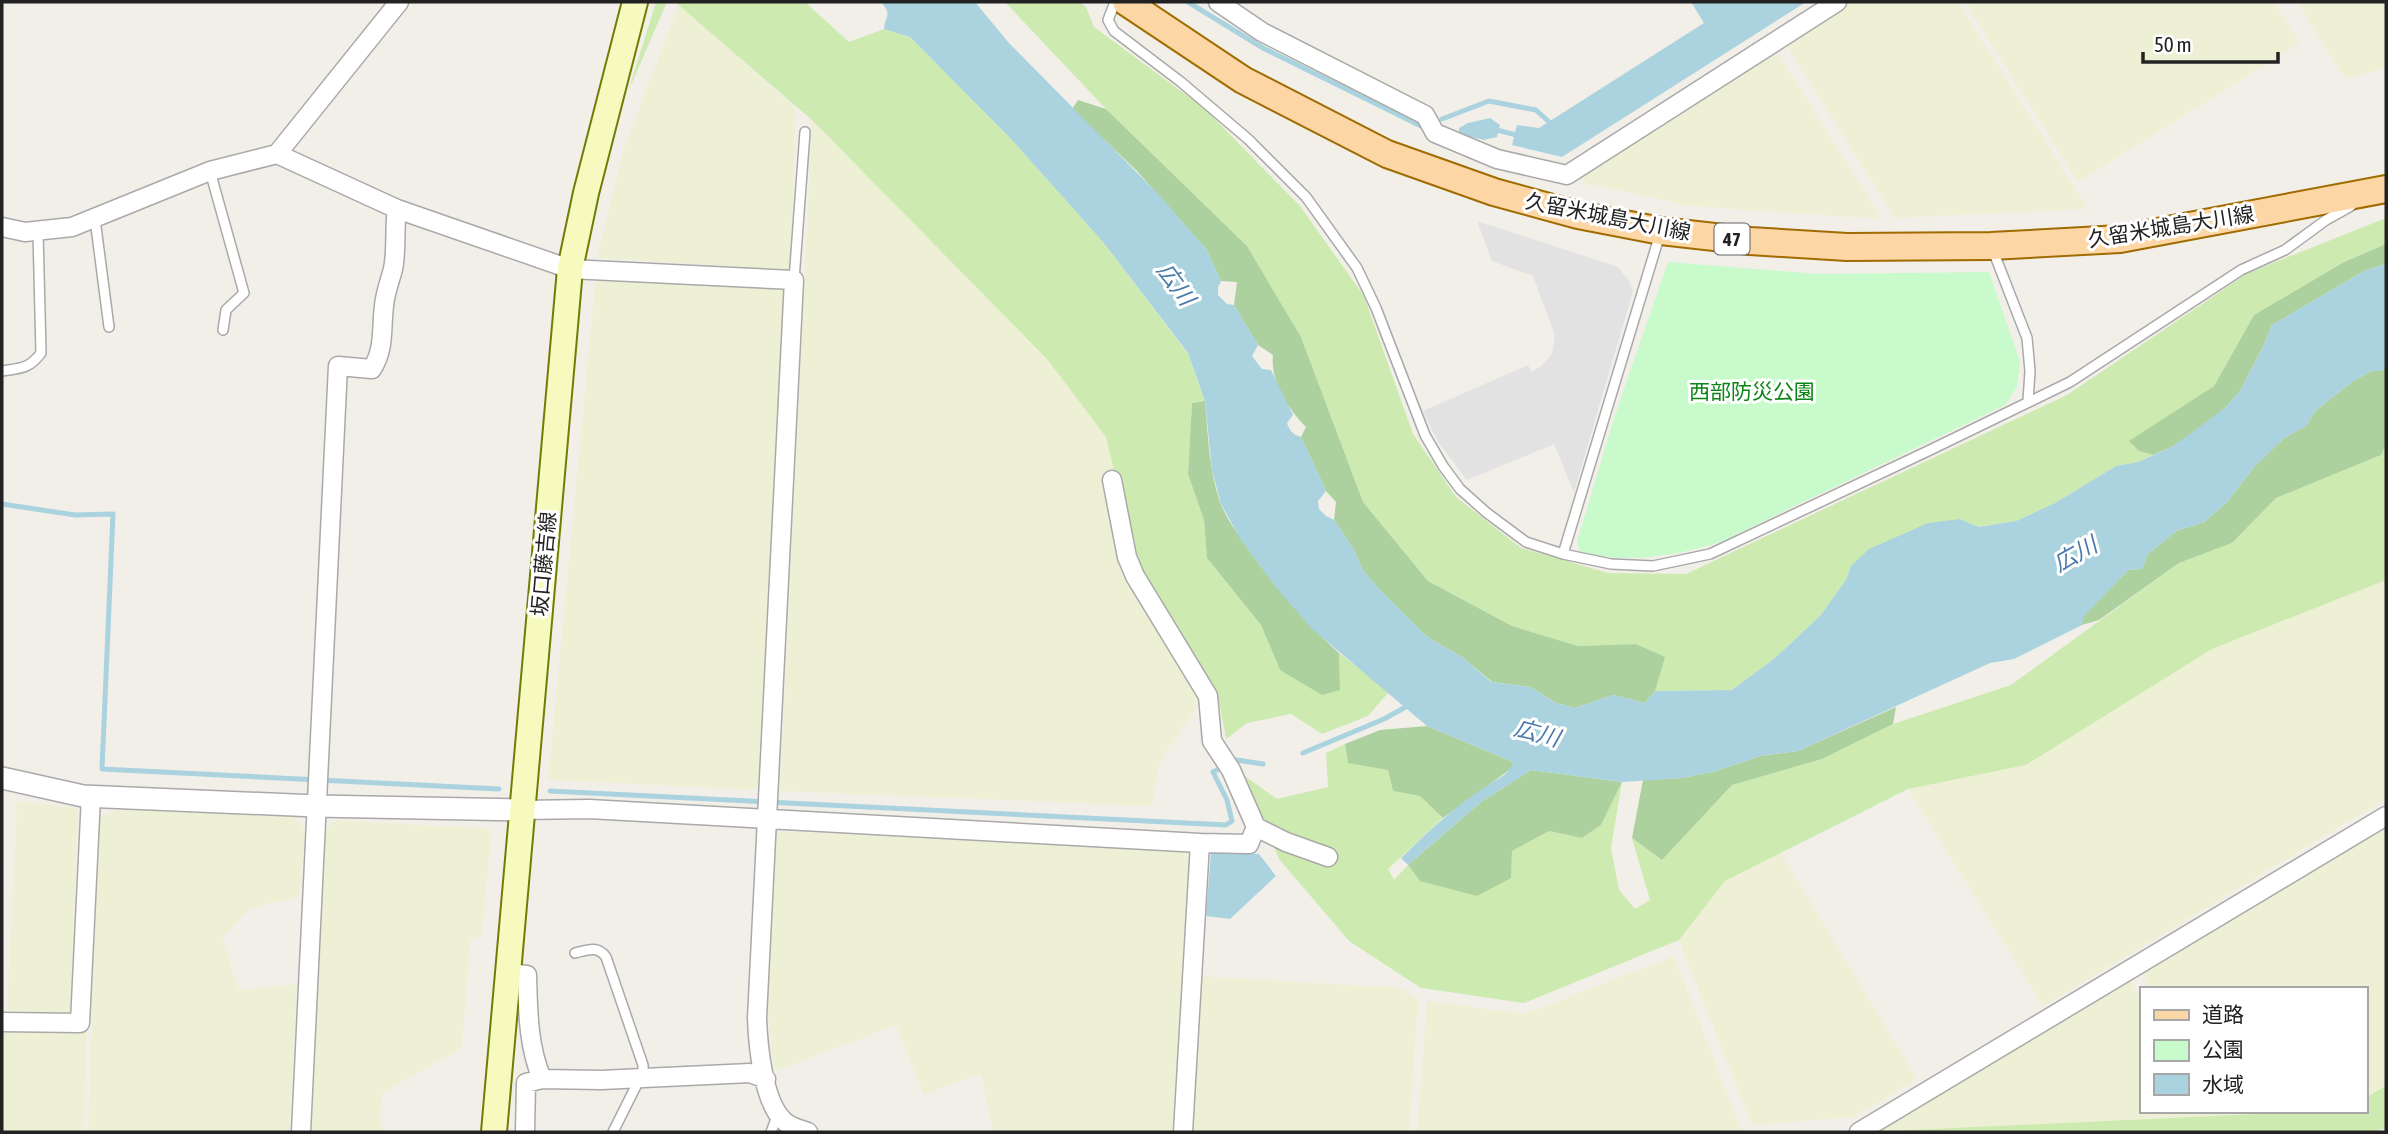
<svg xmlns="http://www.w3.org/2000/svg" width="2388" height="1134" font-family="'Asap Condensed','Noto Sans JP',sans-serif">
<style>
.farmland{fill:#eef0d5}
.grass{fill:#cdebb0}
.forest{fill:#add19e}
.park{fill:#c8facc}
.parking{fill:#e2e2e2}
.water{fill:#aad3df}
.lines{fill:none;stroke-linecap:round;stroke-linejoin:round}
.stream{stroke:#aad3df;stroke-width:5}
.service-casing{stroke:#a9a9a9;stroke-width:12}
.minor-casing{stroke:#a9a9a9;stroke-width:21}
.tertiary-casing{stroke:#a9a9a9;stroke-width:24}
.secondary-casing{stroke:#707d05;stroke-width:28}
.primary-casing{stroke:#a06b00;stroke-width:30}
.service{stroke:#fff;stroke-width:9}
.minor{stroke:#fff;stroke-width:18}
.tertiary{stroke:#fff;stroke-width:21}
.secondary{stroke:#f7fabf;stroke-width:24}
.primary{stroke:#fcd6a4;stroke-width:26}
.labels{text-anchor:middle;stroke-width:6;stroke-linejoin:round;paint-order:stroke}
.shield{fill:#fff;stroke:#646464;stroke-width:2}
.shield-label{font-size:19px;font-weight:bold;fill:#222}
.street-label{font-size:21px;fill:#222;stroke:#fff}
.park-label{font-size:21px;fill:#0c8416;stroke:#fff}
.water-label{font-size:23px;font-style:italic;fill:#4a7aab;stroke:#fff}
</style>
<rect width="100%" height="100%" fill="#f2efe9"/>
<!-- farmland -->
<path class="farmland" d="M1851,2H1958L2088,209L1895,218L1785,43Z
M1965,2H2274L2300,43L2078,182Z
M2297,2H2386V68L2345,79Z
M679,5L796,108L790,270L597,258L625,145Z
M1775,49L1882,219L1690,206L1585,183L1579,174Z
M812,120L1047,359L1106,437L1114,470L1101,475L1121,565L1202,699L1159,763L1152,806L780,791Z
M596,274L786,287L764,790L548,780Z
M2386,580V799L2043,1006L1908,789L2026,765L2212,649Z
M17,801L78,808L70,1015L7,1010Z
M122,809L294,817L306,832L299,897L251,908L222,938L239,990L297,984L290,1132H88L98,817Z
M336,820L492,829L481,937L470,939L462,1048L382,1093L380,1123L386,1132H309L323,830Z
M2386,827V1086L2365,1098V989H2151L2141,971Z
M775,831L1189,851L1172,1132H993L981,1073L924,1095L896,1025L774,1072L767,1003Z
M1781,853L1917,1079L1853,1117L1752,1125L1679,940L1724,881Z
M1674,956L1742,1132H1417L1427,1001L1525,1014Z
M1197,976L1401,988L1418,1001L1409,1132H1190Z
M2130,980L2141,999V1111H2319L2214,1118L1872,1132Z
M2,1030L87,1032L83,1132H2Z"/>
<!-- grass -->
<path class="grass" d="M656,2H667L628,92Z
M675,2H805L849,42L884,29L910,37L1012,140L1103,242L1188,354L1205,401L1192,403L1188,474L1204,520L1207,558L1261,625L1280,670L1340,690L1339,653L1389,692L1368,716L1322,734L1291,714L1247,723L1226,739L1218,696L1137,567L1106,437L1047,359L812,120Z
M1005,2H1080L1086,7L1094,27L1204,108L1300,206L1364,296L1413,434L1456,497L1521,548L1608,573L1686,574L2067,395L2248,273L2386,218V244L2344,262L2254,315L2214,386L2130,441L2139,451L2153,455L2138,462L2116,466L2055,503L2016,521L1977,527L1960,519L1851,566L1846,580L1820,616L1775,658L1732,690L1655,691L1664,657L1636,644L1578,646L1512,626L1428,581L1363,502L1301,337L1247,246L1106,109Z
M2386,444V580L2212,649L2026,765L1908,789L1725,881L1679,940L1524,1003L1421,988L1349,941L1279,859L1245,776L1277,799L1328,787L1326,753L1345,744L1348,762L1388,770L1393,791L1420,796L1443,818L1388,869L1394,880L1408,865L1420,881L1510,878L1512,851L1549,831L1582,838L1601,825L1622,782L1611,848L1619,890L1635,909L1650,900L1632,838L1662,860L1732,785L1822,759L1893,724L2011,685L2179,563L2232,543L2276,498L2381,455Z
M2386,1086V1128L2372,1132H1869L2319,1111H2365V1098Z"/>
<!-- forest -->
<path class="forest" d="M1078,100L1106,109L1247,246L1301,337L1363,502L1428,581L1512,626L1578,646L1636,644L1665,657L1655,691L1645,703L1613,695L1575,708L1556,703L1530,687L1492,682L1462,657L1427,637L1380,590L1363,571L1354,550L1334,520L1336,502L1326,491L1301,437L1306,427C1288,409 1270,381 1273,355L1258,345L1234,305L1237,282L1221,281L1206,249L1137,171L1072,109Z
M2386,244V264L2366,270L2272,325L2264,345L2240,391L2225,408L2197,430L2172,447L2153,455L2139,451L2129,441L2214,386L2254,315L2344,262Z
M2386,368V444L2381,455L2276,498L2232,543L2179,563L2099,620L2082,625V617L2128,570L2142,569L2147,555L2176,531L2204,522L2226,503L2253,468L2284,438L2306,426L2315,411L2352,382L2371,371H2381Z
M1205,401C1208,435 1209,470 1220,502C1227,520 1240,537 1251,553C1278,589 1305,623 1339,653L1340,690L1322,695L1280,670L1261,625L1207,558L1204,520L1188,474L1192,403Z
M1896,707L1893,724L1822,759L1732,785L1662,860L1632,838L1643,780L1682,778L1716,771L1760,756L1798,751Z
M1427,726L1513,762L1512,768L1443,818L1420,796L1393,791L1388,770L1348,763L1345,744L1380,730Z
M1531,770L1622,782L1601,825L1582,838L1549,831L1512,851L1511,878L1477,896L1420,881L1408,865L1482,801Z"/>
<!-- park -->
<path class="park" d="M1668,262L1819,274L1989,272L2020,362L2017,387L2005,405L1720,542C1675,556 1627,565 1580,551L1577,542L1615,415Z"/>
<!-- parking -->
<path class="parking" d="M1477,221L1618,267L1629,281L1633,291L1574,492L1554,444L1467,480L1438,442L1423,411L1528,365L1531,372L1541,366L1552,354L1555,335L1533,276L1492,261Z"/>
<!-- water -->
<path class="water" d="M881,2H975L1009,43L1158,194L1206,249L1221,281L1218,287V295L1227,304L1234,305L1258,345L1252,356L1262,369L1271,370L1293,415L1287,423C1289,430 1293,435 1301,437L1326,491L1318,501L1319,509L1326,516L1334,520L1354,550L1363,571L1380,590L1427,637L1462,657L1491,682L1530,687L1556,703L1575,708L1613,695L1645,703L1655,691L1732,690L1775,658L1820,616L1846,580L1851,566L1869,549L1928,523L1960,519L1978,527L2016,521L2055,503L2116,466L2138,462L2172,447L2225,408L2240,391L2264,345L2272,325L2366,270L2386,264V368L2381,371H2371L2352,382L2315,411L2306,426L2284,438L2253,468L2226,503L2204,522L2176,531L2147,555L2142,569L2128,570L2083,617L2082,625L2014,659L1990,663L1798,751L1760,756L1716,771L1682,778L1622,782L1531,770L1482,801L1408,865L1401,858C1429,831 1457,804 1490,784C1499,778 1511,773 1513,762L1427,726L1311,628L1276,587L1241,540L1221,504L1212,470L1205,401L1188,353L1103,242L1012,140L910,37L884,29C885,15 893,16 881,2Z
M1691,2H1806L1562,157L1512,145L1514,137L1498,133L1497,137L1484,140L1459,134V128L1468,123L1490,118L1500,125L1499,128L1515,132L1517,125L1539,128L1704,23Z
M1211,852L1259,854L1276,876L1230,919L1206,916Z"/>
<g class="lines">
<!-- stream -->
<path class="stream" d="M1188,2L1263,48L1421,126
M1442,119L1489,101L1536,110L1549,122
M2,504L75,515L113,514L102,769L499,789
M1303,753L1384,719L1411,704
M550,791L1226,825L1232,821L1227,800L1213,772L1237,760L1263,764"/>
<!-- service casing -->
<g class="service-casing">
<path id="service" d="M1115,2L1108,20L1114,31L1181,82L1248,139L1306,197L1357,268L1376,308L1425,435L1443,466L1460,489L1487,513L1526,542L1563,554L1611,564L1653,566L1710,554L1928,451L2070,382L2241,270L2285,250L2326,220L2351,206
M210,171L244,293L226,310L223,330
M95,219L109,327
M1992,248L2027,338L2030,371L2028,401
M794,280L805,132
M2,371C21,368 29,369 41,353L38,232
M1563,554L1660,234
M575,953C587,950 598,945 606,957L643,1065V1072L613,1132
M771,1132L778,1114"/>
</g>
<!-- minor casing -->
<g class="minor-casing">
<path id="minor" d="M1218,2L1262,32L1425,115L1435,133L1497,159L1567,175L1837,2
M277,154L399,2
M2,227L25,232L72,227L210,171L277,154L397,209L570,269L794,280L757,1018C758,1045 763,1101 783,1120C789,1127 800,1129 808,1132
M1112,480L1127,557L1135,576L1208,696L1212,741L1231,770L1256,827L1286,842L1328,857
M522,810L589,809L1200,843L1183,1132
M1200,843L1249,844L1256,827
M508,973L527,975C528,1011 528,1046 542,1079
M2,1022L80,1023L91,796
M301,1132L338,366L372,369C385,348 381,329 384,306C385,293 390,281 393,269C397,250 394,228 397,209
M525,1132L526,1083L542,1079L601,1080L750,1073L766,1079
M1859,1132L2386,816"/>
</g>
<!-- tertiary casing -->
<g class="tertiary-casing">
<path id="tertiary" d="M2,778L83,796L316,806L522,810"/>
</g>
<!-- secondary casing -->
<g class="secondary-casing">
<path id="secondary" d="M494,1132L570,269L586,193L635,2"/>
</g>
<!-- primary casing -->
<g class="primary-casing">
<path id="primary" d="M1126,2L1243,80L1387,154L1494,192L1578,215L1661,231L1750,241L1847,247L1991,246L2120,239L2386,189"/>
</g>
<!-- service -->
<use href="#service" class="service"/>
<!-- minor -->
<use href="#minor" class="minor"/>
<!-- tertiary -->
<use href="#tertiary" class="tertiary"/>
<!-- secondary -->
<use href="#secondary" class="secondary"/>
<!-- primary -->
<use href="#primary" class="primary"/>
</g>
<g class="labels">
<!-- shield labels -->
<rect class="shield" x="1714.5" y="223.5" width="35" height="31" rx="5"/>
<g class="shield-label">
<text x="1732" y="246">47</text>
</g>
<!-- street labels -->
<g class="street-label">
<text transform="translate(1608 217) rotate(11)" y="7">久留米城島大川線</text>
<text transform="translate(2171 227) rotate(-9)" y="7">久留米城島大川線</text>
<text transform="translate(544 564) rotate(-85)" y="7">坂口藤吉線</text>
</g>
<!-- park labels -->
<g class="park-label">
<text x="1752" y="399">西部防災公園</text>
</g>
<!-- water labels -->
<g class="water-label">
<text transform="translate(1176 284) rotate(54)" y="8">広川</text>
<text transform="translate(2075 554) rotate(-29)" y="8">広川</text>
<text transform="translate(1537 733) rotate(15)" y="8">広川</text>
</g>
</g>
<!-- border -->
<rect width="2388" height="1134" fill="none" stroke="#222222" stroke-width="7"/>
<!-- legend -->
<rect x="2140" y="987" width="228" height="126" fill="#ffffff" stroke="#a7a7a7" stroke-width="2"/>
<rect x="2154" y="1010" width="35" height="10" fill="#fcd6a4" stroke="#a7a7a7" stroke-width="2"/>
<text x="2202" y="1022" font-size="21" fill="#222222">道路</text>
<rect x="2154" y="1040" width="35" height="21" fill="#c8facc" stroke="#a7a7a7" stroke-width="2"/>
<text x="2202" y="1057" font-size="21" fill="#222222">公園</text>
<rect x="2154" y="1074" width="35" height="21" fill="#aad3df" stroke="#a7a7a7" stroke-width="2"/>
<text x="2202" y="1092" font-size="21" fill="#222222">水域</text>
<!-- scale -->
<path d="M2143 52v10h135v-10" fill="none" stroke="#222222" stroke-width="3.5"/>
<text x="2154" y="52" font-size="21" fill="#222222" stroke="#ffffff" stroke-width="5" paint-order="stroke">50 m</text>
</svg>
